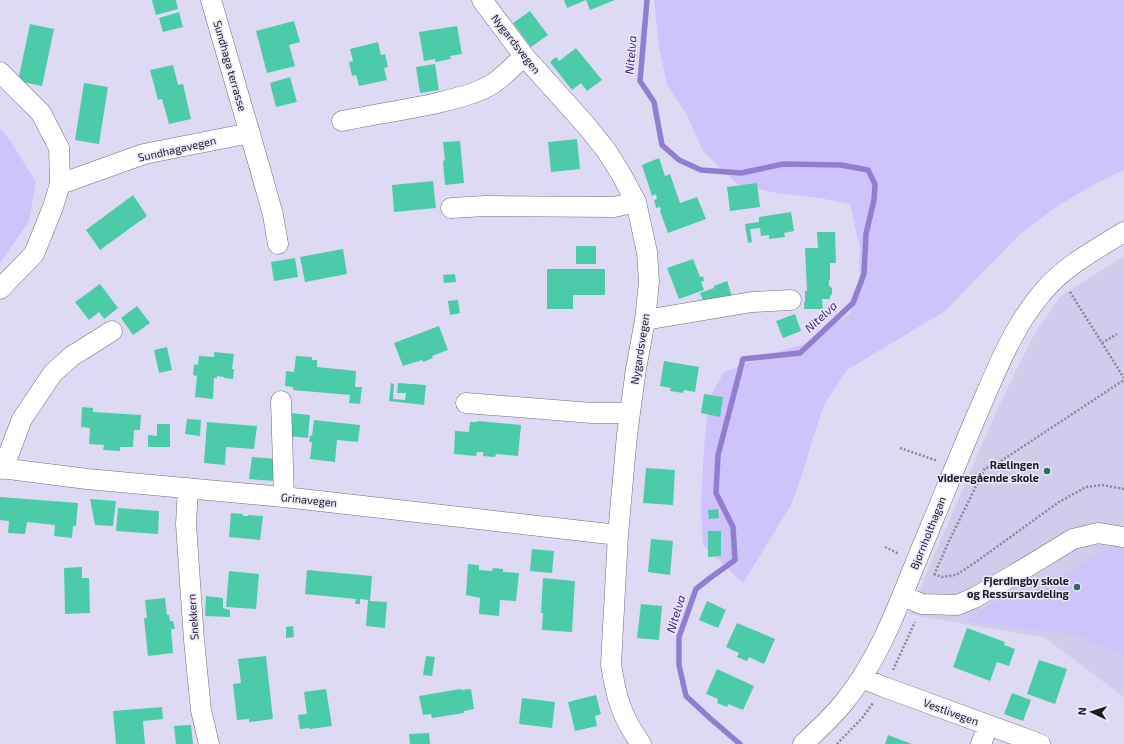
<svg xmlns="http://www.w3.org/2000/svg" width="1124" height="744" font-family="'Exo 2',sans-serif">
<style>
.built{fill:#d2ccec}
.green{fill:#cec3fb}
.lines{fill:none;stroke-linecap:round;stroke-linejoin:round}
.stream{stroke:#927ed1;stroke-width:5.5}
.building{fill:#4ccba9}
.minor-casing{stroke:#706c82;stroke-width:21}
.path{stroke:#898698;stroke-width:2.5;stroke-dasharray:2 2;stroke-linecap:butt}
.minor{stroke:#fff;stroke-width:20}
.poi-dot{fill:#2d6d5b;stroke:#ece8fc;stroke-width:1.5}
.labels{text-anchor:middle;stroke-width:3;stroke-linejoin:round;paint-order:stroke}
.street-label{font-size:11px;fill:#1c1a23;stroke:#ece8fc}
.poi-label{font-size:11px;font-weight:bold;fill:#1c1a23;stroke:#ece8fc;text-anchor:end}
.water-label{font-size:12px;font-style:italic;fill:#431e80;stroke:#ece8fc}
</style>
<rect width="100%" height="100%" fill="#dfdaf3"/>
<!-- built -->
<path class="built" d="M1124,256V697L1045,638L909,614L996,412L1033,336L1061,296Z"/>
<!-- green -->
<path class="green" d="M654,0H1124V170L1093,185L1056,207L1019,235L945,311L847,370L824,405L812,441L802,475L791,505L743,583L703,545L701,505L704,448L709,399L724,372L760,358L807,343L850,313L859,285L860,248L850,204L819,198L776,193L737,184L703,151L687,115L667,85L659,46Z
M0,128L9,139L36,182L29,221L0,263Z
M1124,539V656L1077,635L966,621L993,603L1041,588Z"/>
<g class="lines">
<!-- stream -->
<path class="stream" d="M647,0L640,81L654,102L662,145L679,160L701,170L741,173L783,164L841,165L868,170L875,184L874,200L866,234L864,274L853,303L800,353L743,359L718,455L716,493L733,527L735,560L710,578L696,589L679,637V665L686,696L712,720L740,744"/>
</g>
<!-- building -->
<path class="building" d="M152,0H176L178,9L156,15Z
M564,0H615L590,10L586,0L567,8Z
M530,11L548,35L531,47L513,23Z
M179,12L183,27L163,32L159,18Z
M294,21L300,42L289,45L295,66L267,73L256,31Z
M30,24L54,29L42,86L18,81Z
M457,26L462,54L450,56L451,59L435,62V59L424,61L419,32Z
M378,42L381,55L385,54L388,67L384,68L387,80L359,86L356,75L352,76L349,62L353,61L350,49Z
M576,48L602,80L587,91L581,83L572,90L550,62L556,57L559,61Z
M435,64L439,90L420,93L416,67Z
M173,65L178,85L183,84L191,119L169,124L162,99L158,100L150,70Z
M290,77L297,102L276,107L270,83Z
M84,83L108,87L99,144L75,140Z
M577,139L580,169L551,172L548,142Z
M460,141L464,183L445,185L443,161L445,160L443,142Z
M659,158L665,176L670,174L680,203L697,197L706,219L668,233L660,211L661,210L660,207L656,208L654,200L657,199L656,194L652,196L642,165Z
M433,181L436,208L394,212L392,185Z
M757,183L760,207L730,211L727,187Z
M133,195L147,216L100,250L86,230Z
M791,212L794,231L784,233L785,237L769,239V235L761,236L760,228L750,229L752,242L748,243L745,224L759,222V217Z
M817,232H835L836,263H830V280H829V286L832,288V294L830,296V299H822L823,309H804V303L806,299L805,300V291H807L805,248H818Z
M576,246H596V264H576Z
M343,249L347,274L305,282L300,257Z
M295,258L298,277L274,281L271,262Z
M693,259L700,277L703,276L704,281L701,282L704,290L679,299L667,268Z
M547,269H605V295H573V309H547Z
M455,274L456,282L444,283L443,275Z
M727,281L733,299L705,306L700,293L714,288V286Z
M100,284L118,308L104,319L99,312L89,320L75,302Z
M458,300L460,313L450,315L448,301Z
M137,306L150,323L133,335L121,318Z
M795,314L801,331L783,338L776,321Z
M439,326L448,350L432,356L433,358L423,362L422,360L403,366L394,343Z
M167,347L172,370L159,373L154,350Z
M214,352L234,354L232,369H234L233,379L224,378V377L217,376V378H214L213,399L195,397L197,376L193,375L194,365L195,364L198,365L199,356L214,357Z
M296,356L312,357V360H317V367L356,371L355,387H362L360,404L349,403L350,395L293,390V387L285,386L286,371L294,372Z
M664,361L699,367L695,392L684,390L683,393L670,391L671,388L660,386Z
M391,383L394,384L393,399L405,400L406,393H397L398,383L426,385L424,405L389,401Z
M704,394L723,397L720,417L701,413Z
M82,407L93,408V412L141,415L140,430H134L133,447H120V451L103,450L104,445L89,444L90,428L81,427Z
M290,413L310,415L308,438L288,436Z
M187,419L201,420L200,436L185,434Z
M314,420L360,425L358,442L337,440L335,462L310,459L312,442H309L310,435L312,436Z
M477,421L521,425L518,456L496,454L495,457L483,456V452H477L476,456L454,454L455,431L469,432L470,422H477Z
M207,422L257,426L254,449L226,447L225,465L204,463Z
M157,424H170V447H148V435L157,436Z
M252,457L278,459L275,481L249,479Z
M646,468L675,470L673,505L643,503Z
M0,497L78,503L76,526H73L72,538L54,536L55,525L27,522L25,534L8,533L9,521L0,520Z
M90,499L116,501L113,526L95,525Z
M118,508L159,511L158,534L116,531Z
M718,509L719,518L709,519L708,510Z
M231,513L243,514V516H248V515L263,516L260,540L229,537Z
M708,531H721V556L708,557Z
M651,539L673,541L670,575L648,572Z
M532,549L554,551L552,573L530,571Z
M468,564L479,565V570L492,571L493,568L503,569V572L519,573L516,601L500,600L499,616L479,614L480,598L466,595Z
M82,567V578H89L90,613L65,614L64,568Z
M307,570L372,576L370,601L387,602L385,628L366,626L368,600L360,599V604H355L356,599L305,594Z
M229,571L259,574L256,609L226,607Z
M543,578L575,581L572,632L542,630L543,613H541Z
M206,596L223,598V608L230,610V617L205,616Z
M165,598L167,615H169L170,621H173L175,629H171L173,653L148,656L144,618H147L145,600Z
M707,601L726,610L718,628L699,620Z
M641,604L662,606L659,640L637,638Z
M737,623L775,639L764,664L749,657L747,661L737,657L739,653L726,647Z
M293,626L294,637L286,638V627Z
M967,628L1005,642L1004,645L1015,649L1009,666L997,662L990,681L953,667Z
M266,656L273,719L249,722V719L237,720L233,684L241,683L238,659Z
M426,656L435,657L432,676L423,675Z
M1039,660L1067,669L1055,704L1027,694Z
M717,669L754,686L743,710L728,704L727,707L717,703L718,699L706,694Z
M326,689L332,726L310,729L309,728L300,729L298,715L307,714L304,692Z
M460,689L461,690L471,689L474,709L464,711V713L432,718L431,714L423,715L419,696Z
M1012,693L1031,700L1023,721L1004,714Z
M596,695L601,714L595,716L597,726L575,731L568,702Z
M522,698L555,702L552,728L519,724Z
M162,707L163,719L143,721L145,744H116L113,711Z
M191,725L193,744H176L174,726Z
M429,733L430,744H410L409,734Z
M888,735L912,744H885Z"/>
<g class="lines">
<!-- minor casing -->
<g class="minor-casing">
<path id="minor" d="M211,0L261,172L273,215L278,244
M482,0L524,56L585,124L606,150L621,174L636,202L647,252L649,282L645,320L636,369L627,435L618,535L611,664C616,697 621,716 641,744
M0,72L41,113L59,148L60,184L53,207L34,254L0,289
M342,121C372,115 403,110 433,104C453,99 477,94 494,83C505,75 514,66 524,56
M60,184L144,154L250,133
M451,208L485,206L614,207L636,202
M645,320L752,302L791,300
M281,401L284,497
M466,403L592,413H630
M0,468L87,479L284,497L618,535
M3,469L22,419L53,373L72,356L112,331
M188,488L186,524L194,640L201,710L209,744
M902,596L922,604L957,605L974,598L1012,576L1073,539L1098,533L1124,537
M862,678L884,687L1040,744
M803,744C819,729 835,715 848,697C880,656 898,606 917,559C938,509 958,459 979,410C997,369 1013,327 1042,293C1064,266 1095,250 1124,232
M981,744L988,726"/>
</g>
<!-- path -->
<path class="path" d="M1070,292L1124,378
M1102,343L1117,334
M900,448L938,461
M885,547L899,554
M934,574L942,577L956,575L973,564L1059,502L1086,487L1102,485L1124,489
M934,575L949,541L985,468L990,467L998,463L1124,380
M893,670L915,622
M837,744L863,717L873,703"/>
<!-- minor -->
<use href="#minor" class="minor"/>
</g>
<!-- markers -->
<g class="poi-dot">
<circle cx="1047" cy="471" r="4"/>
<circle cx="1077" cy="587" r="4"/>
</g>
<g class="labels">
<!-- street labels -->
<g class="street-label">
<text transform="translate(516 44) rotate(52)" y="4">Nygardsvegen</text>
<text transform="translate(230 66) rotate(74)" y="4">Sundhaga terrasse</text>
<text transform="translate(177 149) rotate(-13)" y="4">Sundhagavegen</text>
<text transform="translate(640 349) rotate(-81)" y="4">Nygardsvegen</text>
<text transform="translate(309 500) rotate(6)" y="4">Grinavegen</text>
<text transform="translate(928 533) rotate(-68)" y="4">Bjørnholthagan</text>
<text transform="translate(193 617) rotate(-94)" y="4">Snekkern</text>
<text transform="translate(951 712) rotate(20)" y="4">Vestlivegen</text>
</g>
<!-- poi labels -->
<g class="poi-label">
<text x="1039" y="469">Rælingen<tspan x="1039" dy="13">videregående skole</tspan></text>
<text x="1069" y="585">Fjerdingby skole<tspan x="1069" dy="13">og Ressursavdeling</tspan></text>
</g>
<!-- water labels -->
<g class="water-label">
<text transform="translate(631 55) rotate(-85)" y="4">Nitelva</text>
<text transform="translate(821 317) rotate(-43)" y="4">Nitelva</text>
<text transform="translate(676 614) rotate(-73)" y="4">Nitelva</text>
</g>
</g>
<!-- north arrow -->
<g transform="translate(1092 712) rotate(274)" stroke="#ece8fc" stroke-width="3" paint-order="stroke">
<path d="M0-3L7 15L0 10L-7 15Z" fill="#1c1a23"/>
<text y="-6" font-size="11" font-weight="bold" text-anchor="middle" fill="#1c1a23">N</text>
</g>
</svg>
